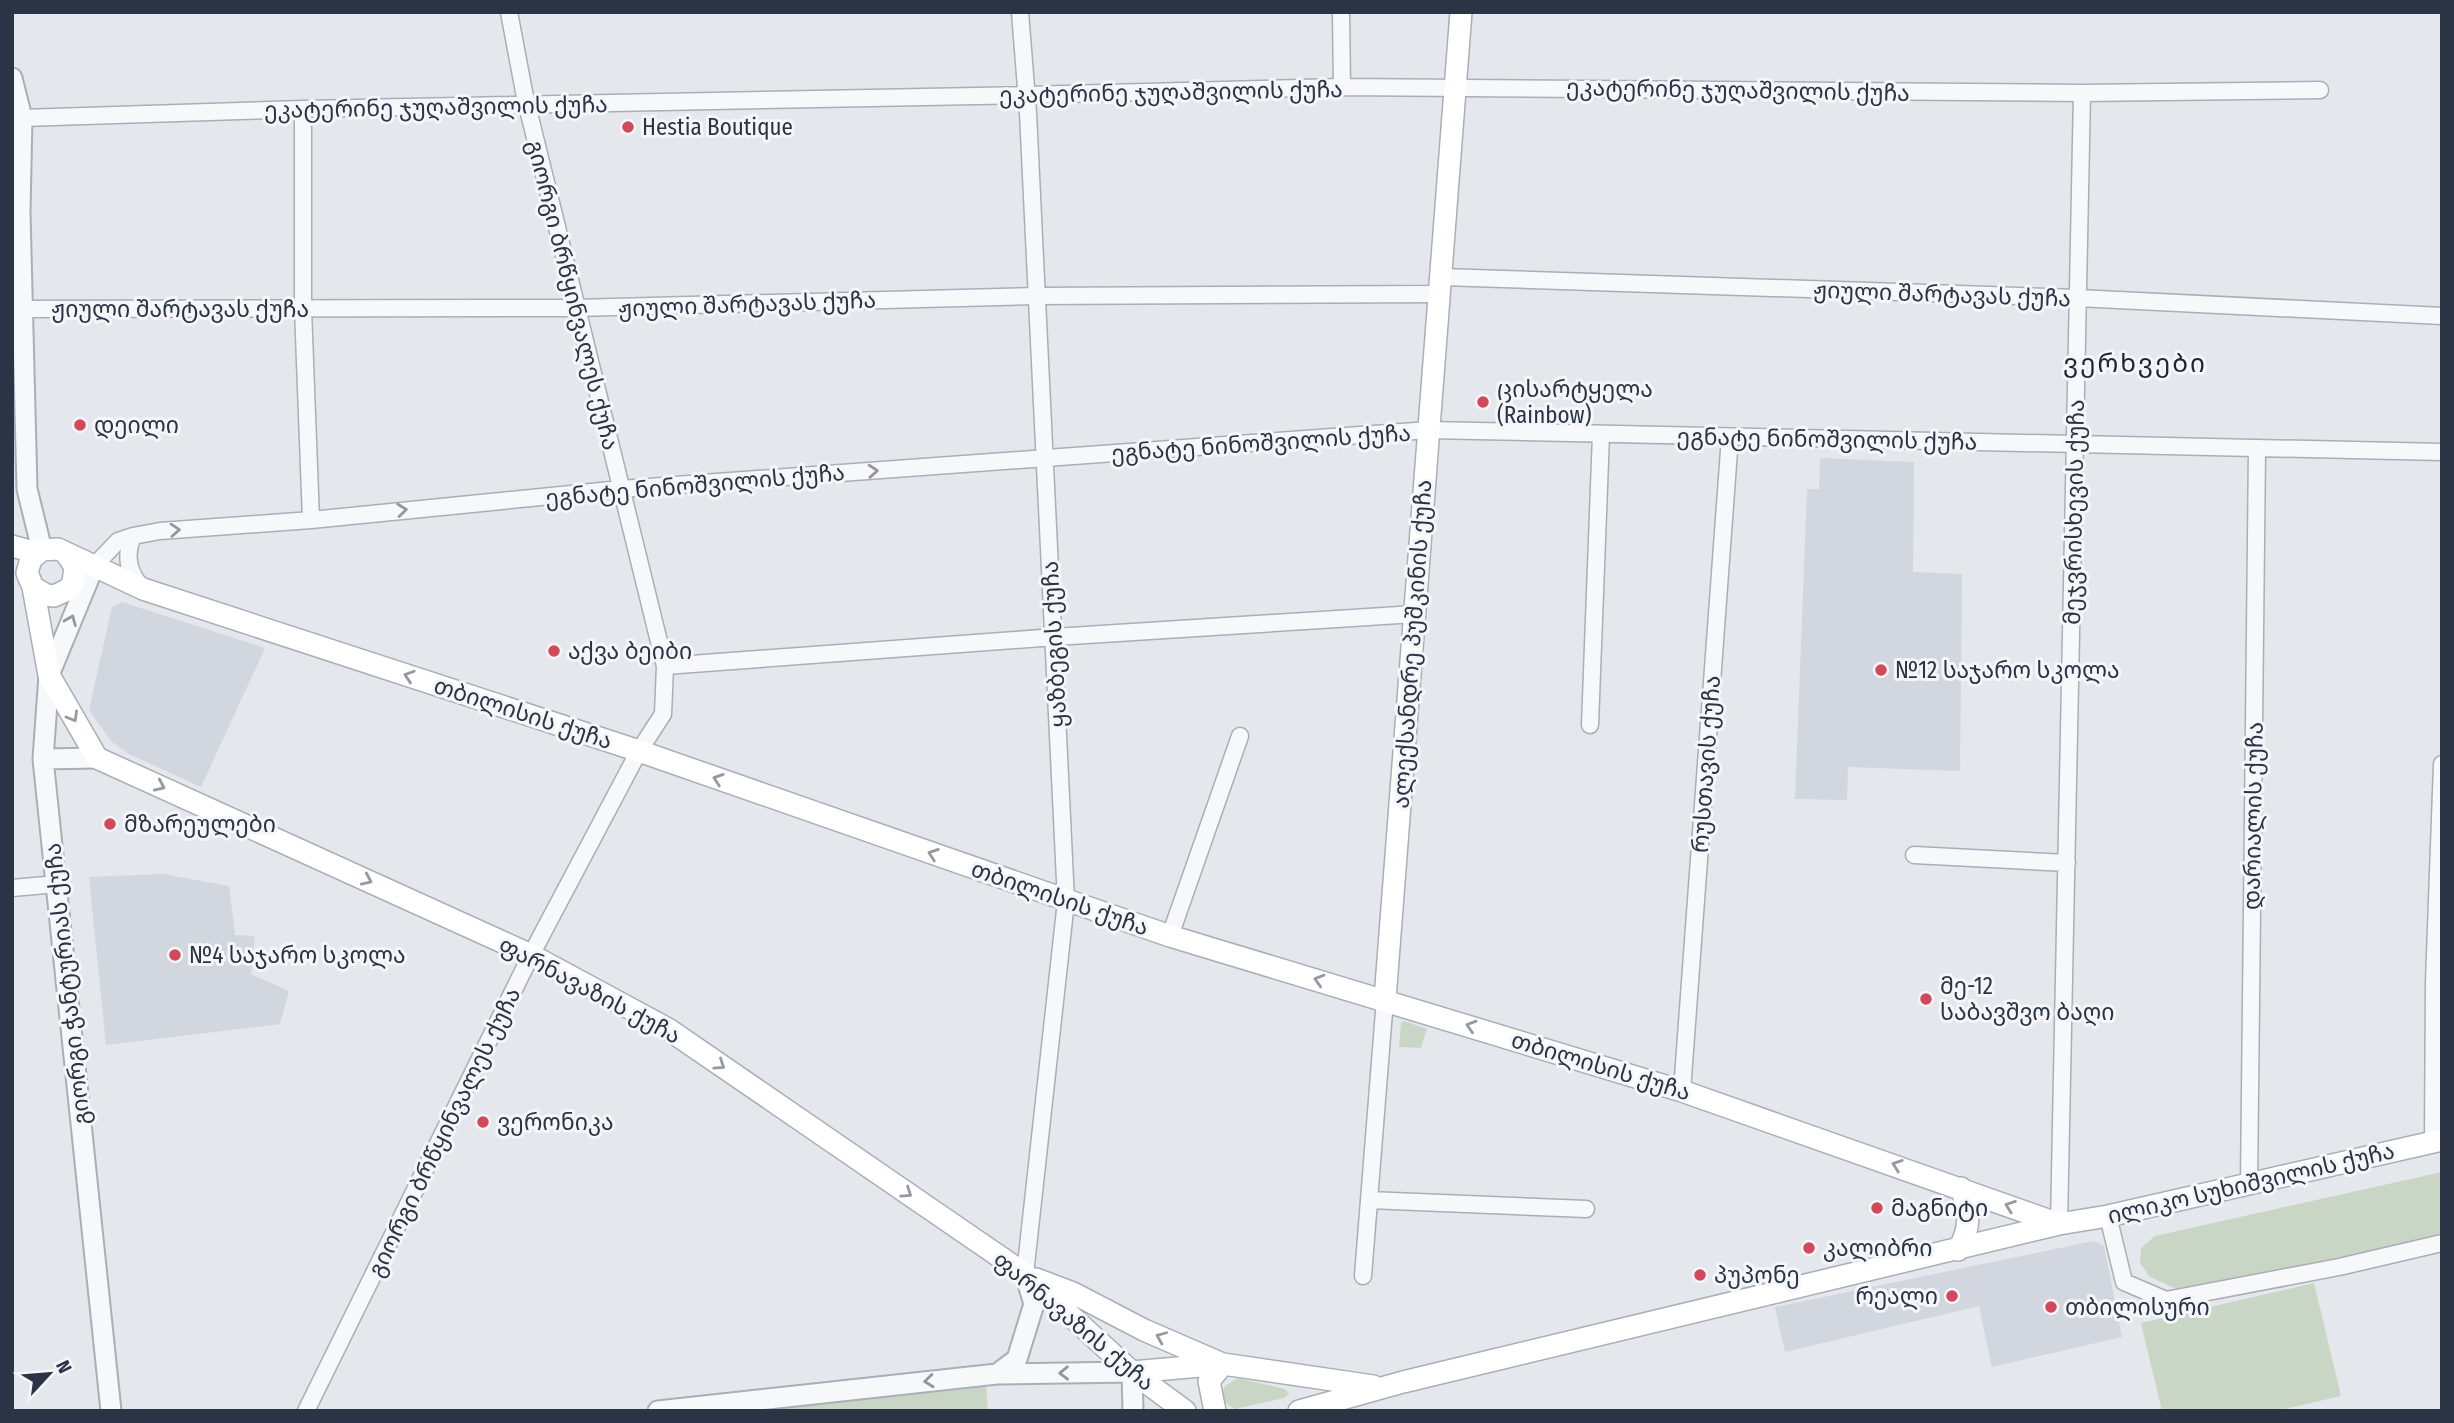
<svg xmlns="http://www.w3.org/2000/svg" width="2454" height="1423" font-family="'Fira Sans Condensed','Noto Sans Georgian',sans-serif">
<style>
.built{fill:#d2d6de}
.green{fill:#c9d6c5}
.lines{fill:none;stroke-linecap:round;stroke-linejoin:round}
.minor-casing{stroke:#a9aeb7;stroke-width:19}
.tertiary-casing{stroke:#a9aeb7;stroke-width:23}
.secondary-casing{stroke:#a9aeb7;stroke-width:24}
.minor{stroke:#f7f8fa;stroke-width:16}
.tertiary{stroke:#f7f8fa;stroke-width:19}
.secondary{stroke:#fff;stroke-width:21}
.oneway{stroke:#9196a0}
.oneway2{stroke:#959aa2}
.poi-dot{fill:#d1495b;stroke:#f4f6f9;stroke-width:2.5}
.labels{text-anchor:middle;stroke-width:6;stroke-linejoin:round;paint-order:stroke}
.street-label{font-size:23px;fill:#2b3445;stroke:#f4f6f9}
.poi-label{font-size:23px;fill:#2b3445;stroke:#f4f6f9;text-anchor:start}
.quarter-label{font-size:26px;letter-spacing:2px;fill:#1d2536;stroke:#f4f6f9}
</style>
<rect width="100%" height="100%" fill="#e4e7ec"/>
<!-- built -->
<path class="built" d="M1820,458L1914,462L1913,572L1962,574L1960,771L1848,767L1847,800L1795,799L1807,489H1819Z
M122,602L265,648L201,787L127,753L112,742L89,710L112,607Z
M163,874L229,886L235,935L255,936L251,974L289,991L280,1024L106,1045L89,877Z
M2094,1241L2104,1246L2122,1337L1992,1367L1979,1306L1785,1352L1775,1307Z"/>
<!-- green -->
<path class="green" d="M1404,1021L1427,1029L1421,1048L1399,1047L1401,1023Z
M2442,1172V1235L2348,1258L2179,1290L2150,1277L2140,1263L2141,1248L2155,1236Z
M2314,1283L2341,1396L2276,1411H2162L2141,1323Z
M1237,1378L1285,1389L1289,1394L1284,1398L1235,1409C1225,1405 1221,1398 1224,1387Z
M986,1387L988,1411H748Z"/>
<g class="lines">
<!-- minor casing -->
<g class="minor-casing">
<path id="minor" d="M1020,12L1028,113L1066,901L1025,1274
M1341,12L1342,87
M303,109V309L311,520
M22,118L303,109L1026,95L1342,87L2082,93L2320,90
M1442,277L2078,298L2442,316
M12,309L576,308L1036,296L1440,294
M133,536C125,555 127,572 142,587
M94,566L118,541L133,536L160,531L311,520L621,489L1429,430L2442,452
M665,666L1055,637L1415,614
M1590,725L1601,434
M1914,855L2067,863
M12,888L57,884
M1170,936L1240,736
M1682,1091L1730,437
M2433,1142L2434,982L2442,764
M2249,1185L2257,448
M1369,1200L1586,1209
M2108,1216L2124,1282L2166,1300L2339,1267L2442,1243
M2059,1224L2082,93
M1363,1276L1385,999
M306,1411L531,955L639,751L663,714L665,666L525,97L509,12"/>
</g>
<!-- tertiary casing -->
<g class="tertiary-casing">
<path id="tertiary" d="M12,78L22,118L20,212L27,489L42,550
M94,566L49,675L43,759L111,1411
M43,759L97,758
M997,1374L1017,1359L1034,1304L1025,1274
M658,1411L997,1374L1132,1372L1133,1411"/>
</g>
<!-- secondary casing -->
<g class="secondary-casing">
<path id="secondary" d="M12,546L37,553
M66,553L75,567L73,583L67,590L54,596L46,595L33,587L27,573L31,559L42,550L58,549L143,589L639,751L1170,936L1682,1091L2059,1224
M33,587L49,675L97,758L531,955L668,1029L1025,1274L1132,1372L1185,1411
M1385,999L1461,12
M1958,1250C1971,1229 1970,1211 1961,1188
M1036,1279L1073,1293L1144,1330L1220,1363
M1132,1372L1223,1364L1373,1386
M1215,1411L1209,1381L1223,1364
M1299,1411L1403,1382L2059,1224L2108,1216L2442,1140"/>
</g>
<!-- minor -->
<use href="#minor" class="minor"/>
<!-- tertiary -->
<use href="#tertiary" class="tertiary"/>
<!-- secondary -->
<use href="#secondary" class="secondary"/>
</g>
<!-- one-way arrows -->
<defs><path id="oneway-chevron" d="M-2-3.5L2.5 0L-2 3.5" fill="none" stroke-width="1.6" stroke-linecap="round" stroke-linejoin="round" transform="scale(1.75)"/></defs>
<g class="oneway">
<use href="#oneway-chevron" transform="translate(873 471) rotate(-4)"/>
<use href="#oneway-chevron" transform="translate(402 510) rotate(-6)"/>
<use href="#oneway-chevron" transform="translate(175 530) rotate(-4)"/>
<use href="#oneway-chevron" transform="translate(71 620) rotate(-68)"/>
<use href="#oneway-chevron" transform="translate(1064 1373) rotate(179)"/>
<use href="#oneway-chevron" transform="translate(929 1381) rotate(174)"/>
</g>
<g class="oneway2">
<use href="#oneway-chevron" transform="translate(409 676) rotate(-162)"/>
<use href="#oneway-chevron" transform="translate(73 717) rotate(60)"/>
<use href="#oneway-chevron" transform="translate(718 779) rotate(-161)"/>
<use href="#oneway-chevron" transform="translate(160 786) rotate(24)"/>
<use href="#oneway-chevron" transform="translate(933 854) rotate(-161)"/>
<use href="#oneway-chevron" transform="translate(367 880) rotate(24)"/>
<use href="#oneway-chevron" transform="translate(1319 980) rotate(-164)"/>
<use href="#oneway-chevron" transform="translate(1471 1026) rotate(-163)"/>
<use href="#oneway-chevron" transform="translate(720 1065) rotate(34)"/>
<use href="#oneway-chevron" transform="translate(1897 1165) rotate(-161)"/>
<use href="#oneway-chevron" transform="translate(907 1193) rotate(34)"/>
<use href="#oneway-chevron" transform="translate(2010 1206) rotate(-160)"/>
<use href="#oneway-chevron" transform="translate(1161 1337) rotate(-157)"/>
</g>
<!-- markers -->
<g class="poi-dot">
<circle cx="628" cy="127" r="7"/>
<circle cx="1483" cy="402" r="7"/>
<circle cx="80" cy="425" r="7"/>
<circle cx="554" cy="651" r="7"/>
<circle cx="1881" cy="670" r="7"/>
<circle cx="110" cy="824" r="7"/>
<circle cx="175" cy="955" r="7"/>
<circle cx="1926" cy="999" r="7"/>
<circle cx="483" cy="1122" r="7"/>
<circle cx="1877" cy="1208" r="7"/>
<circle cx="1809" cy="1248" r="7"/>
<circle cx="1700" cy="1275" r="7"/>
<circle cx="1952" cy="1296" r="7"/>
<circle cx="2051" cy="1307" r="7"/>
</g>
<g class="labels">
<!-- street labels -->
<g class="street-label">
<text transform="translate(1738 90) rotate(1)" y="8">ეკატერინე ჯუღაშვილის ქუჩა</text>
<text transform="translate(1171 92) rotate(-1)" y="8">ეკატერინე ჯუღაშვილის ქუჩა</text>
<text transform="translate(436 107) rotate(-1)" y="8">ეკატერინე ჯუღაშვილის ქუჩა</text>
<text transform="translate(1942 294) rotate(2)" y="8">ჟიული შარტავას ქუჩა</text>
<text transform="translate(573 295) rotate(76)" y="8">გიორგი ბრწყინვალეს ქუჩა</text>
<text transform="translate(747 304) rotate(-2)" y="8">ჟიული შარტავას ქუჩა</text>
<text x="180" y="317">ჟიული შარტავას ქუჩა</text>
<text transform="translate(1827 439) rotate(1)" y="8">ეგნატე ნინოშვილის ქუჩა</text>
<text transform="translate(1261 443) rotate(-4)" y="8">ეგნატე ნინოშვილის ქუჩა</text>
<text transform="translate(695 485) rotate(-5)" y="8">ეგნატე ნინოშვილის ქუჩა</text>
<text transform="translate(2074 512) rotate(-89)" y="8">მეჯვრისხევის ქუჩა</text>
<text transform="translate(1054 644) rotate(-93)" y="8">ყაზბეგის ქუჩა</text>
<text transform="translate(1412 644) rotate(-86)" y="8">ალექსანდრე პუშკინის ქუჩა</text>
<text transform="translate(523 713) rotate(18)" y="8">თბილისის ქუჩა</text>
<text transform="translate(1706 764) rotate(-86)" y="8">რუსთავის ქუჩა</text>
<text transform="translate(2253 816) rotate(-89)" y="8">დარიალის ქუჩა</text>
<text transform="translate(1060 898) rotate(19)" y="8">თბილისის ქუჩა</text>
<text transform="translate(67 984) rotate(-96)" y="8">გიორგი ჭანტურიას ქუჩა</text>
<text transform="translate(590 990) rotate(28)" y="8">ფარნავაზის ქუჩა</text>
<text transform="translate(1601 1066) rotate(17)" y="8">თბილისის ქუჩა</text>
<text transform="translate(444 1132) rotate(-64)" y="8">გიორგი ბრწყინვალეს ქუჩა</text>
<text transform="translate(2251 1183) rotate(-13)" y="8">ილიკო სუხიშვილის ქუჩა</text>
<text transform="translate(1074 1321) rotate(40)" y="8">ფარნავაზის ქუჩა</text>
</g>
<!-- poi labels -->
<g class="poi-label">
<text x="642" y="135">Hestia Boutique</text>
<text x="1497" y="397">ცისარტყელა<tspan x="1497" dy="26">(Rainbow)</tspan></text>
<text x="94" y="433">დეილი</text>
<text x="568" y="659">აქვა ბეიბი</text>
<text x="1895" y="678">№12 საჯარო სკოლა</text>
<text x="124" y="832">მზარეულები</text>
<text x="189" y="963">№4 საჯარო სკოლა</text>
<text x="1940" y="994">მე-12<tspan x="1940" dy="26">საბავშვო ბაღი</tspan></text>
<text x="497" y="1130">ვერონიკა</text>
<text x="1891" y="1216">მაგნიტი</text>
<text x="1823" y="1256">კალიბრი</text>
<text x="1714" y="1283">პუპონე</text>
<text x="1938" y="1304" text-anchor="end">რეალი</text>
<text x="2065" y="1315">თბილისური</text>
</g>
<!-- quarter labels -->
<g class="quarter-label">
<text x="2135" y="372">ვერხვები</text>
</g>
</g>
<!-- border -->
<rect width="2454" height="1423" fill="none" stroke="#2b3445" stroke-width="28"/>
<!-- north arrow -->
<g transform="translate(49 1374) rotate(64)" stroke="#f4f6f9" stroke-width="5" paint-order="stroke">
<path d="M0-5L12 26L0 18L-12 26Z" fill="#2b3445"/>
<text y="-10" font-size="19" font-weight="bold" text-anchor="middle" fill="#2b3445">N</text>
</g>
</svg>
